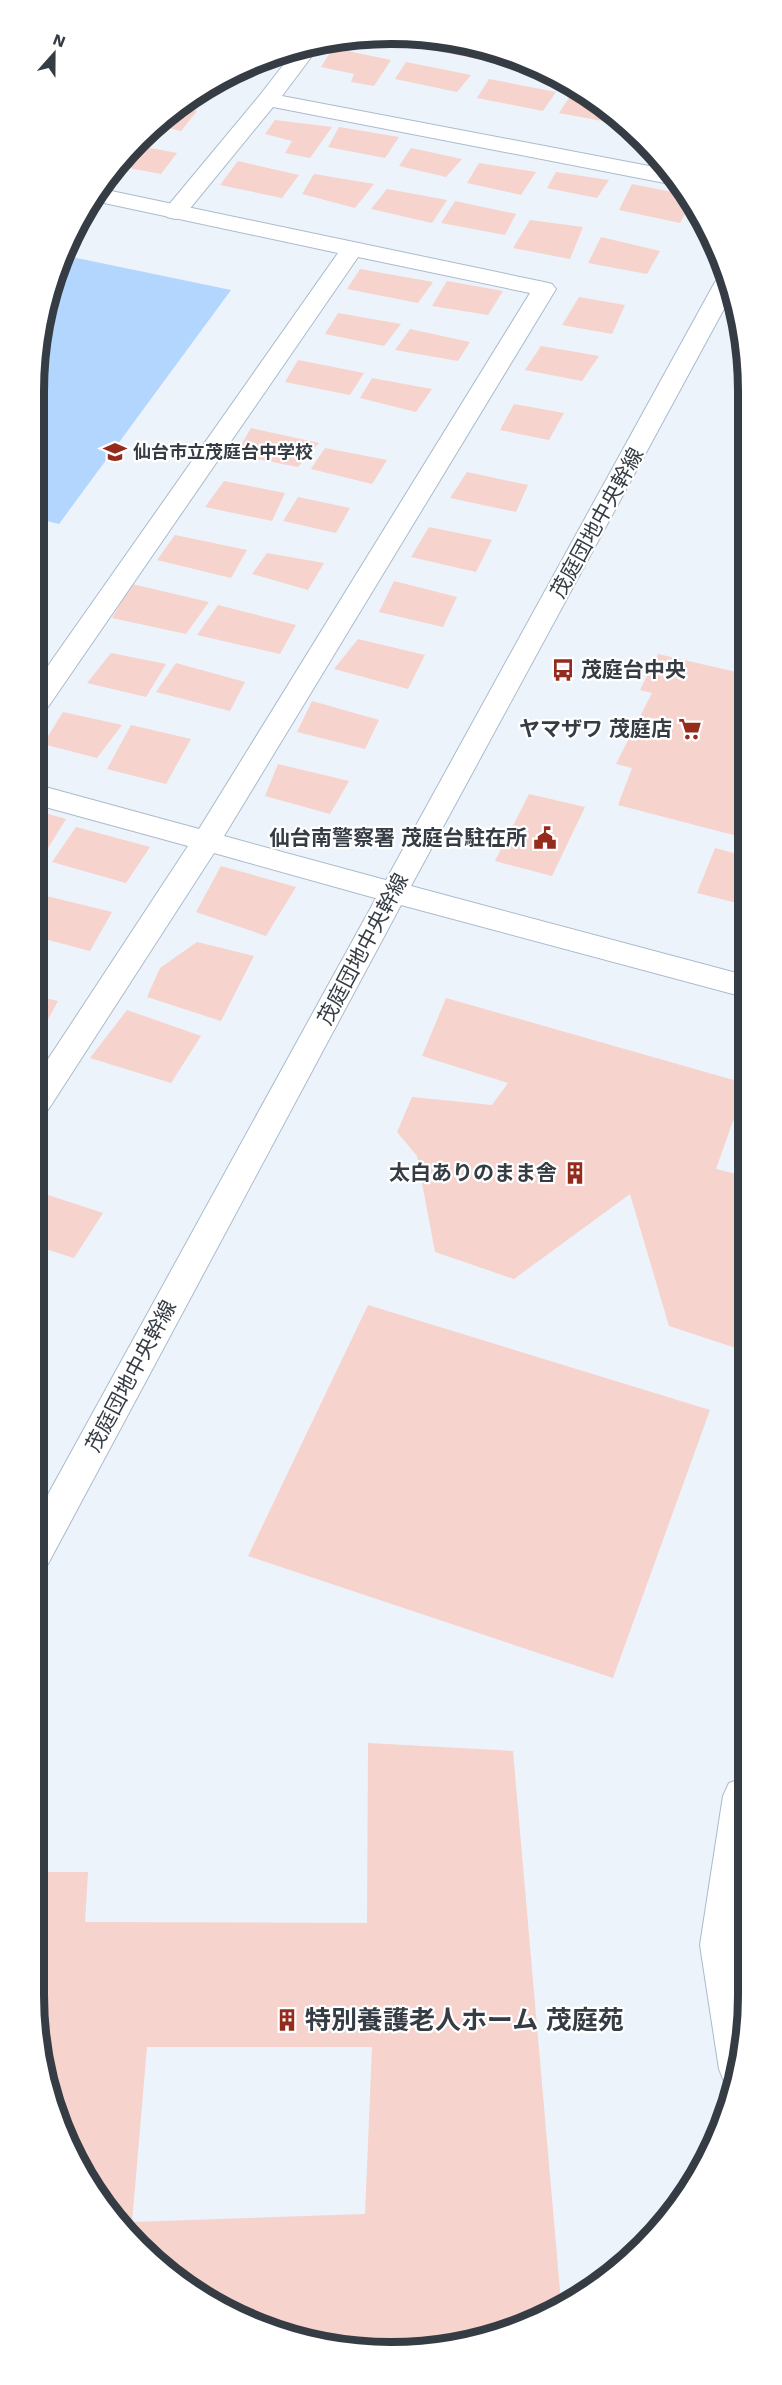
<svg xmlns="http://www.w3.org/2000/svg" width="782" height="2385" font-family="'Work Sans','Noto Sans JP',sans-serif">
<style>
.green{fill:#b2d6fe}
.building{fill:#f6d3cc;fill-rule:evenodd}
.lines{fill:none;stroke-linecap:round;stroke-linejoin:round}
.street-casing{stroke:#aabbcd;stroke-width:2}
.secondary-casing{stroke:#aabbcd;stroke-width:2}
.street{fill:#fff;fill-rule:evenodd}
.secondary{fill:#fff;fill-rule:evenodd}
.labels{text-anchor:middle;stroke-width:4.5;stroke-linejoin:round;paint-order:stroke}
.far-poi-label{font-size:18px;font-weight:bold;fill:#353c44;stroke:#fff;text-anchor:start}
.street-label{font-size:21px;fill:#353c44;stroke:#fff}
.poi-label{font-size:21px;font-weight:bold;fill:#353c44;stroke:#fff;text-anchor:end}
.near-poi-label{font-size:26px;font-weight:bold;fill:#353c44;stroke:#fff;text-anchor:start}
.rim{fill:none;stroke:#353c44;stroke-width:8}
</style>
<rect width="100%" height="100%" fill="#edf3fb"/>
<!-- green -->
<path class="green" d="M67,256L231,290L59,524L39,519L40,321Z"/>
<!-- building -->
<path class="building" d="M422,40H461L493,52L487,61L417,47Z
M333,48L391,60L374,86L351,82L354,74L321,67Z
M406,62L471,75L457,92L395,79Z
M238,74L219,95L199,91L215,84Z
M489,79L556,92L543,111L477,98Z
M571,95L591,98L624,125L559,113Z
M179,107L197,111L181,131L160,126Z
M275,120L332,127L310,158L285,153L292,141L265,134Z
M339,127L399,137L385,158L328,147Z
M140,146L177,153L161,174L129,168L133,160L127,158Z
M411,148L462,159L446,177L399,166Z
M238,161L299,175L282,198L220,185Z
M479,163L536,172L521,195L467,183Z
M556,172L609,180L597,198L547,188Z
M314,174L374,184L355,208L302,194Z
M632,184L687,195L692,202L680,223L619,210Z
M387,189L447,200L432,223L371,209Z
M455,201L516,214L505,235L441,223Z
M530,220L583,227L570,259L513,248Z
M601,237L660,251L647,274L588,263Z
M360,269L433,282L418,303L347,289Z
M447,281L503,291L488,315L432,306Z
M579,297L625,305L612,334L562,325Z
M338,313L401,324L384,346L325,334Z
M410,329L470,342L458,361L395,350Z
M541,346L599,356L582,381L525,370Z
M298,360L364,373L350,395L285,382Z
M372,378L432,389L416,412L360,398Z
M514,404L564,413L549,440L500,430Z
M251,428L319,443L298,467L235,455Z
M325,448L387,460L372,484L311,469Z
M467,472L528,485L516,512L450,498Z
M224,481L285,493L272,521L205,507Z
M298,497L350,508L336,533L283,521Z
M429,527L492,540L476,572L411,557Z
M175,535L247,550L231,578L157,560Z
M267,553L324,563L308,590L252,574Z
M394,581L457,597L443,627L379,612Z
M132,584L209,602L186,634L112,618Z
M218,605L296,625L280,654L197,635Z
M358,639L425,655L408,689L334,669Z
M111,653L166,664L146,697L87,683Z
M658,654L745,674V838L618,805L632,768L616,764L652,693L640,690Z
M176,663L245,682L230,711L156,692Z
M312,701L379,720L365,749L297,732Z
M63,712L122,725L97,758L43,744Z
M131,725L191,739L166,784L107,769Z
M278,764L349,781L330,814L265,796Z
M529,794L585,807L552,876L495,861Z
M38,811L66,819L43,856L38,854Z
M76,827L150,847L126,883L52,862Z
M715,848L745,856V905L697,893Z
M221,866L296,887L266,936L196,912Z
M38,894L112,912L90,951L37,937Z
M197,942L254,956L221,1021L147,997L160,968Z
M37,996L58,1001L37,1040Z
M446,998L744,1083V1125L733,1121L716,1169L744,1176V1343L736,1348L669,1326L630,1194L514,1279L435,1252L417,1156L397,1132L412,1097L492,1105L508,1083L422,1056Z
M127,1010L201,1036L171,1083L90,1058Z
M36,1191L103,1213L74,1258L36,1246Z
M368,1305L710,1410L613,1678L248,1556Z
M368,1743L513,1751L561,2302L484,2340L345,2349L232,2315L122,2230L60,2131L33,1994V1898L37,1872H88L85,1922L367,1923ZM147,2047H372L365,2214L132,2222Z"/>
<g class="lines">
<!-- street casing -->
<g class="street-casing">
<path id="street" d="M97,188L544,282L552,284L556,289L224,836L404,885L408,892L404,899L393,903L214,853L48,1110L37,1113V1076L188,846L38,805V785L199,829L530,293L358,257L48,707L38,710V680L338,253L90,200Z
M743,1778L740,1945L742,2064L733,2087L725,2084L719,2069L700,1945L723,1796L729,1783Z"/>
</g>
<!-- secondary casing -->
<g class="secondary-casing">
<path id="secondary" d="M318,41L321,44L282,96L670,170L679,184L675,185L273,107L183,217L175,219L167,217L164,212L167,207L260,95L294,51Z
M725,275L731,296L411,886L744,975V997L401,905L48,1564L35,1569V1518L715,282L719,277Z"/>
</g>
<!-- street -->
<use href="#street" class="street"/>
<!-- secondary -->
<use href="#secondary" class="secondary"/>
</g>
<!-- icons -->
<defs>
<g id="school-bare" transform="scale(1.8)"><path d="M0-5L7-2L0 1L-7-2ZM-4 1L0 2.5L4 1V4Q0 6-4 4Z" fill="#952b1c" stroke="#fff" stroke-width="2.5" paint-order="stroke"/></g>
<g id="bus-bare" transform="scale(1.8)"><path d="M-5-6H5V4H4V6H2V4H-2V6H-4V4H-5ZM-3.5-4V0h7V-4ZM-3.5 1.2v1.5H-2V1.2ZM2 1.2v1.5H3.5V1.2Z" fill="#952b1c" stroke="#fff" stroke-width="2.5" paint-order="stroke"/></g>
<g id="supermarket-bare" transform="scale(1.8)"><path d="M-6-5.5h2.5l.6 2H6L4.5 2H-2.5L-4.4-4H-6ZM-1.5 3.2a1.3 1.3 0 1 0 .1 0ZM3 3.2a1.3 1.3 0 1 0 .1 0Z" fill="#952b1c" stroke="#fff" stroke-width="2.5" paint-order="stroke"/></g>
<g id="civic-bare" transform="scale(1.8)"><path d="M-.6-6.5H3V-4.5H.6V-3L4-1V1h2V6H-6V1h2V-1L-.6-3ZM-1.2 2.5V6h2.4V2.5Z" fill="#952b1c" stroke="#fff" stroke-width="2.5" paint-order="stroke"/></g>
<g id="building-bare" transform="scale(1.8)"><path d="M-4-6H4V6H1V3H-1V6H-4ZM-2.5-4.3h1.7v1.8h-1.7ZM.8-4.3h1.7v1.8H.8ZM-2.5-1h1.7V.8h-1.7ZM.8-1h1.7V.8H.8Z" fill="#952b1c" stroke="#fff" stroke-width="2.5" paint-order="stroke"/></g>
</defs>
<g fill-rule="evenodd">
<use href="#school-bare" x="115" y="452"/>
<use href="#bus-bare" x="563" y="670"/>
<use href="#supermarket-bare" x="690" y="729"/>
<use href="#civic-bare" x="545" y="838"/>
<use href="#building-bare" x="575" y="1173"/>
<use href="#building-bare" x="287" y="2020"/>
</g>
<g class="labels">
<!-- far-poi labels -->
<g class="far-poi-label">
<text x="133" y="458">仙台市立茂庭台中学校</text>
</g>
<!-- street labels -->
<g class="street-label">
<text transform="translate(597 523) rotate(-61)" y="7">茂庭団地中央幹線</text>
<text transform="translate(363 949) rotate(-62)" y="7">茂庭団地中央幹線</text>
<text transform="translate(131 1376) rotate(-62)" y="7">茂庭団地中央幹線</text>
</g>
<!-- poi labels -->
<g class="poi-label">
<text x="581" y="677" text-anchor="start">茂庭台中央</text>
<text x="672" y="736">ヤマザワ 茂庭店</text>
<text x="527" y="845">仙台南警察署 茂庭台駐在所</text>
<text x="557" y="1180">太白ありのまま舎</text>
</g>
<!-- near-poi labels -->
<g class="near-poi-label">
<text x="305" y="2029">特別養護老人ホーム 茂庭苑</text>
</g>
</g>
<!-- crop -->
<path d="M0 0H782V2385H0ZM391 44H391A347 347 0 0 1 738 391V1995A347 347 0 0 1 391 2342H391A347 347 0 0 1 44 1995V391A347 347 0 0 1 391 44Z" fill="#fff" fill-rule="evenodd"/>
<path class="rim" d="M391 44H391A347 347 0 0 1 738 391V1995A347 347 0 0 1 391 2342H391A347 347 0 0 1 44 1995V391A347 347 0 0 1 391 44Z"/>
<!-- north arrow -->
<g transform="translate(54 54) rotate(21)" stroke="#ffffff" stroke-width="4.5" paint-order="stroke">
<path d="M0-4.5L10 22L0 15L-10 22Z" fill="#353c44"/>
<text y="-9" font-size="16" font-weight="bold" text-anchor="middle" fill="#353c44">N</text>
</g>
</svg>
